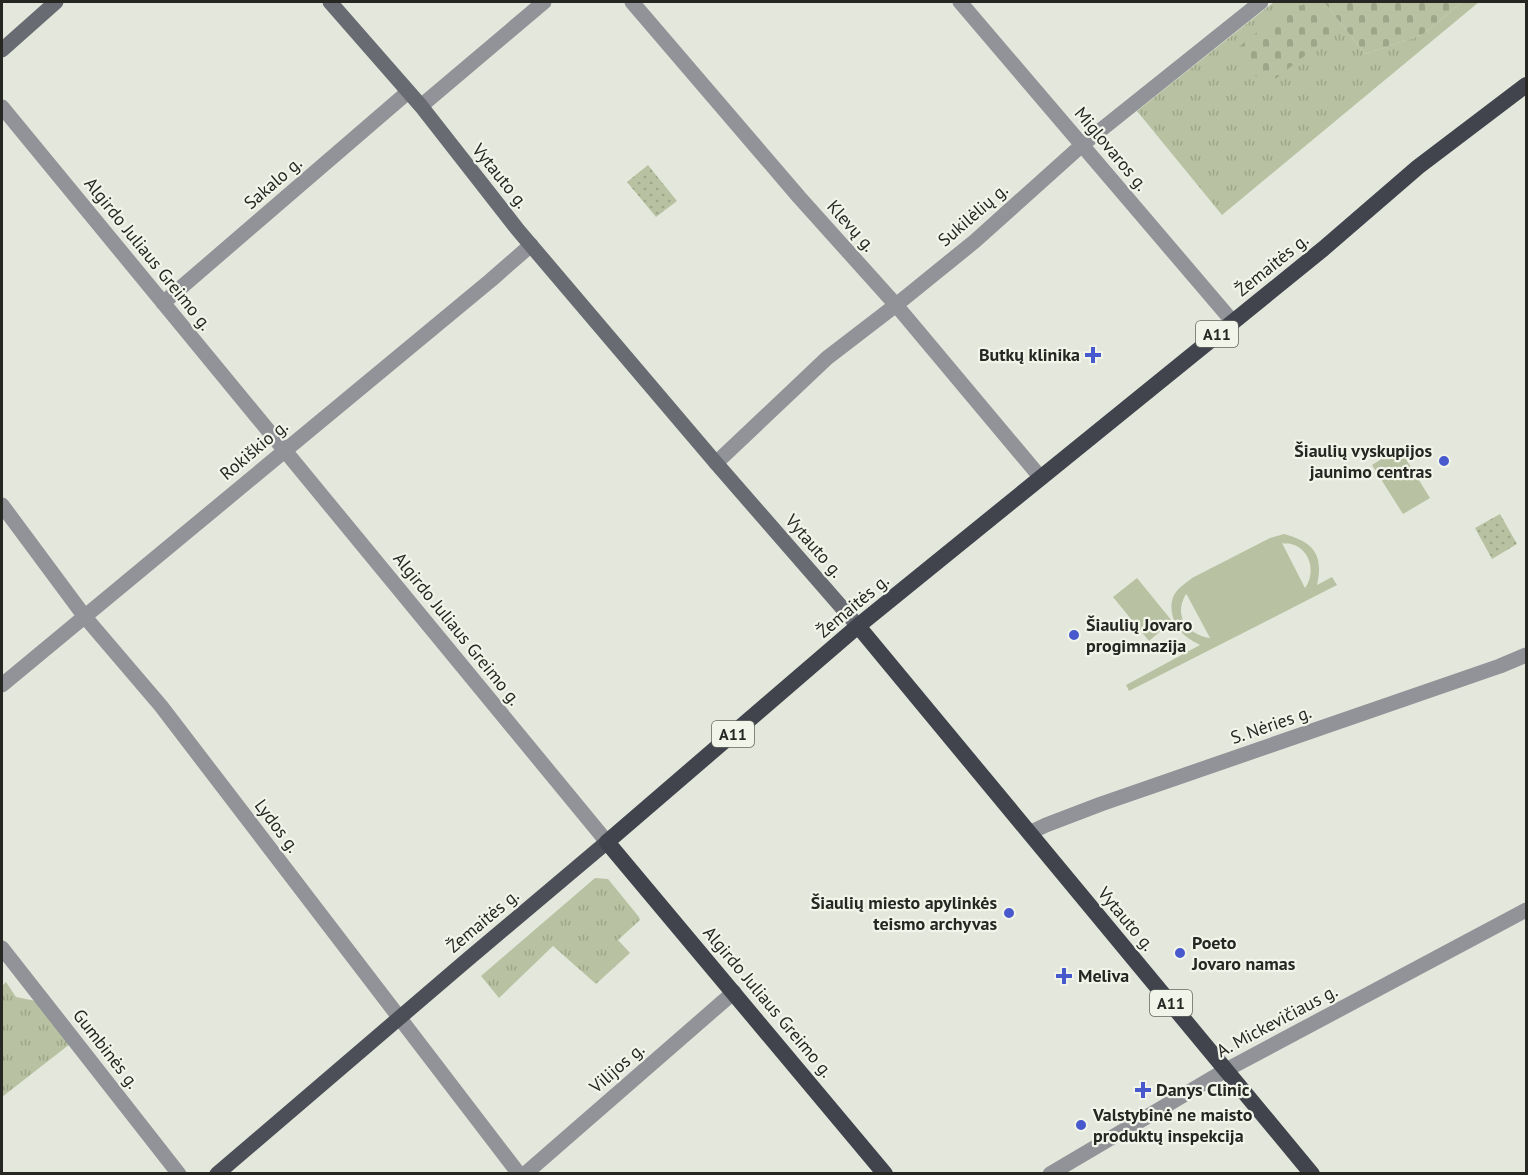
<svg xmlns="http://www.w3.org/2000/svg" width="1528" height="1175" font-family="'PT Sans',sans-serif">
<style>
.grass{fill:url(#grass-tufts)}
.cemetery{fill:url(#cemetery-stones)}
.park{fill:url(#park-dots)}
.pitch{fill:#b8c1a1;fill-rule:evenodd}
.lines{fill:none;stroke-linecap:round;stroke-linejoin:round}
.minor{stroke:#919398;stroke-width:15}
.secondary{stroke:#696b72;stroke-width:15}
.primary{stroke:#4d4f58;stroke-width:15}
.trunk{stroke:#41444d;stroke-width:16}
.poi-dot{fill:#4858cd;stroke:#f1f5e9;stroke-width:2}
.labels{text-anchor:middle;stroke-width:4.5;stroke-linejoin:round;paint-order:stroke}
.shield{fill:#f1f5e9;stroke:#63655e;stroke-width:1.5}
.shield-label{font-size:16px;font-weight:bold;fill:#262723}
.street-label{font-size:18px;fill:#262723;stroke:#f1f5e9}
.poi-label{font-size:18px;font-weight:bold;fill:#262723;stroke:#f1f5e9;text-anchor:start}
</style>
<defs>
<pattern id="grass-tufts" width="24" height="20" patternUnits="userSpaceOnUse" patternTransform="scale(1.5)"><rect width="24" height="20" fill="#b8c1a1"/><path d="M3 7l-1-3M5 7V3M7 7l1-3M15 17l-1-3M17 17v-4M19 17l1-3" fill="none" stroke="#9ea68a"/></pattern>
<pattern id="cemetery-stones" width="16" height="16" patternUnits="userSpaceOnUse" patternTransform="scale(1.5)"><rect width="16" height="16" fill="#b8c1a1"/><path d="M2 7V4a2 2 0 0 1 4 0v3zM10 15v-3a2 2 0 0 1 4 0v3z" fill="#9ea68a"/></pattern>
<pattern id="park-dots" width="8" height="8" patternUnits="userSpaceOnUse" patternTransform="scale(1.5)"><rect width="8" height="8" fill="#b8c1a1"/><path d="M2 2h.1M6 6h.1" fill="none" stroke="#9ea68a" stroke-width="1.8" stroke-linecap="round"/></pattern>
</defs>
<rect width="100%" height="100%" fill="#e4e8dc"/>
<!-- grass -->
<path class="grass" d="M1274,2H1324L1365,54L1422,35L1462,2H1479L1222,215L1137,111Z
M595,878L608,879L639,917L640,920L618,940L630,953L596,984L553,946L499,998L481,976Z
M6,982L16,997L36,1001L70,1044L2,1097V986Z"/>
<!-- cemetery -->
<path class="cemetery" d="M1324,2H1462L1422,35L1365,54Z
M1291,5L1314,6L1335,32L1265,87L1234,51Z"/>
<!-- park -->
<path class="park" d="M648,165L677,201L656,217L627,182Z
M1500,514L1517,544L1492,559L1475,528Z"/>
<!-- pitch -->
<path class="pitch" d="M1399,448L1430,498L1403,514L1372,465Z
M1284,534C1313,542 1324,554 1317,585L1332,577L1337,585L1129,691L1126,685L1200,645C1197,643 1192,641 1188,638C1175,629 1167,610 1174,595C1178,588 1186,583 1192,578L1270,538ZM1282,543C1285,544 1288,543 1291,544C1311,549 1316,573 1305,588ZM1186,594L1187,595L1210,638C1187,634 1173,616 1186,594Z
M1137,578L1172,621L1149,641L1113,597Z"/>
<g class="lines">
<!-- minor -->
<path class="minor" d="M632,2L799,197L896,305L1041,478
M960,2L1233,322
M421,106L544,2
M2,107L607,842
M163,303L408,92
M716,463L827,358L896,305L975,241L1082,145L1261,2
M2,505L85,617L161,706L519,1174
M2,685L491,280L531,245
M1029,833L1046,825L1101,804L1500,666L1526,655
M2,948L179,1174
M525,1174L734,992
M1050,1174L1226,1070L1526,910"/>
<!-- secondary -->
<path class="secondary" d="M330,2L421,106L518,230L716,463L858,626
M2,50L56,2"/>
<!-- primary -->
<path class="primary" d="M217,1174L467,960L607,842"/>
<!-- trunk -->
<path class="trunk" d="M858,626L1312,1174
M885,1174L607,842L858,626L1323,249L1418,167L1526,85"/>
</g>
<!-- markers -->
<g class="poi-dot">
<path d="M1090 346h6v6h6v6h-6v6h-6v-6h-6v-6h6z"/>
<circle cx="1444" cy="461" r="6"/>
<circle cx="1074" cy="635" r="6"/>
<circle cx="1009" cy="913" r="6"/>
<circle cx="1180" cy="953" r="6"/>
<path d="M1061 967h6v6h6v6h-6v6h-6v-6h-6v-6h6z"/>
<path d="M1140 1081h6v6h6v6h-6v6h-6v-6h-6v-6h6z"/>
<circle cx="1081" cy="1125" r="6"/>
</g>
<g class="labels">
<!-- shield labels -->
<g class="shield">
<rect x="1196" y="321" width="42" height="26" rx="4.5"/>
<rect x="712" y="721" width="42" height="26" rx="4.5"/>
<rect x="1150" y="990" width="42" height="26" rx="4.5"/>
</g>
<g class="shield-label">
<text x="1217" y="340">A11</text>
<text x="733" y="740">A11</text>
<text x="1171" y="1009">A11</text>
</g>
<!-- street labels -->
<g class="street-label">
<text transform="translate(1111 149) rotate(50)" y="6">Miglovaros g.</text>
<text transform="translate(500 176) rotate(51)" y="6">Vytauto g.</text>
<text transform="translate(273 183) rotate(-41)" y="6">Sakalo g.</text>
<text transform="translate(973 215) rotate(-41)" y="6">Sukilėlių g.</text>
<text transform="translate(851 226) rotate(48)" y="6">Klevų g.</text>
<text transform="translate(148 254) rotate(51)" y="6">Algirdo Juliaus Greimo g.</text>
<text transform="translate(1272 265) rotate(-39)" y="6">Žemaitės g.</text>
<text transform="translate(254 450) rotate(-40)" y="6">Rokiškio g.</text>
<text transform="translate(814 546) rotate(49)" y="6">Vytauto g.</text>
<text transform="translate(853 606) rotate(-40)" y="6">Žemaitės g.</text>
<text transform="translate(457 629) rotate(51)" y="6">Algirdo Juliaus Greimo g.</text>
<text transform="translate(1271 725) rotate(-19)" y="6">S. Nėries g.</text>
<text transform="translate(277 826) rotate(53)" y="6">Lydos g.</text>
<text transform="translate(1126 919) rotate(50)" y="6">Vytauto g.</text>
<text transform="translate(483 921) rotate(-40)" y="6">Žemaitės g.</text>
<text transform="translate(768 1002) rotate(50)" y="6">Algirdo Juliaus Greimo g.</text>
<text transform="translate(1277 1021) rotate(-28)" y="6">A. Mickevičiaus g.</text>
<text transform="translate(106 1049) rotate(52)" y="6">Gumbinės g.</text>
<text transform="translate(617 1068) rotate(-41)" y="6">Vilijos g.</text>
</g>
<!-- poi labels -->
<g class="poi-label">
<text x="1080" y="361" text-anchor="end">Butkų klinika</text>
<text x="1432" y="457" text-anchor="end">Šiaulių vyskupijos<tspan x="1432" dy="21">jaunimo centras</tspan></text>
<text x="1086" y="631">Šiaulių Jovaro<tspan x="1086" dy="21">progimnazija</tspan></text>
<text x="997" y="909" text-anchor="end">Šiaulių miesto apylinkės<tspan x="997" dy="21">teismo archyvas</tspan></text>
<text x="1192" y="949">Poeto<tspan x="1192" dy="21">Jovaro namas</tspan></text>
<text x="1078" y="982">Meliva</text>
<text x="1156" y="1096">Danys Clinic</text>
<text x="1093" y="1121">Valstybinė ne maisto<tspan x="1093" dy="21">produktų inspekcija</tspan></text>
</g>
</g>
<!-- border -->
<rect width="1528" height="1175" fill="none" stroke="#262723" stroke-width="6"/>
</svg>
